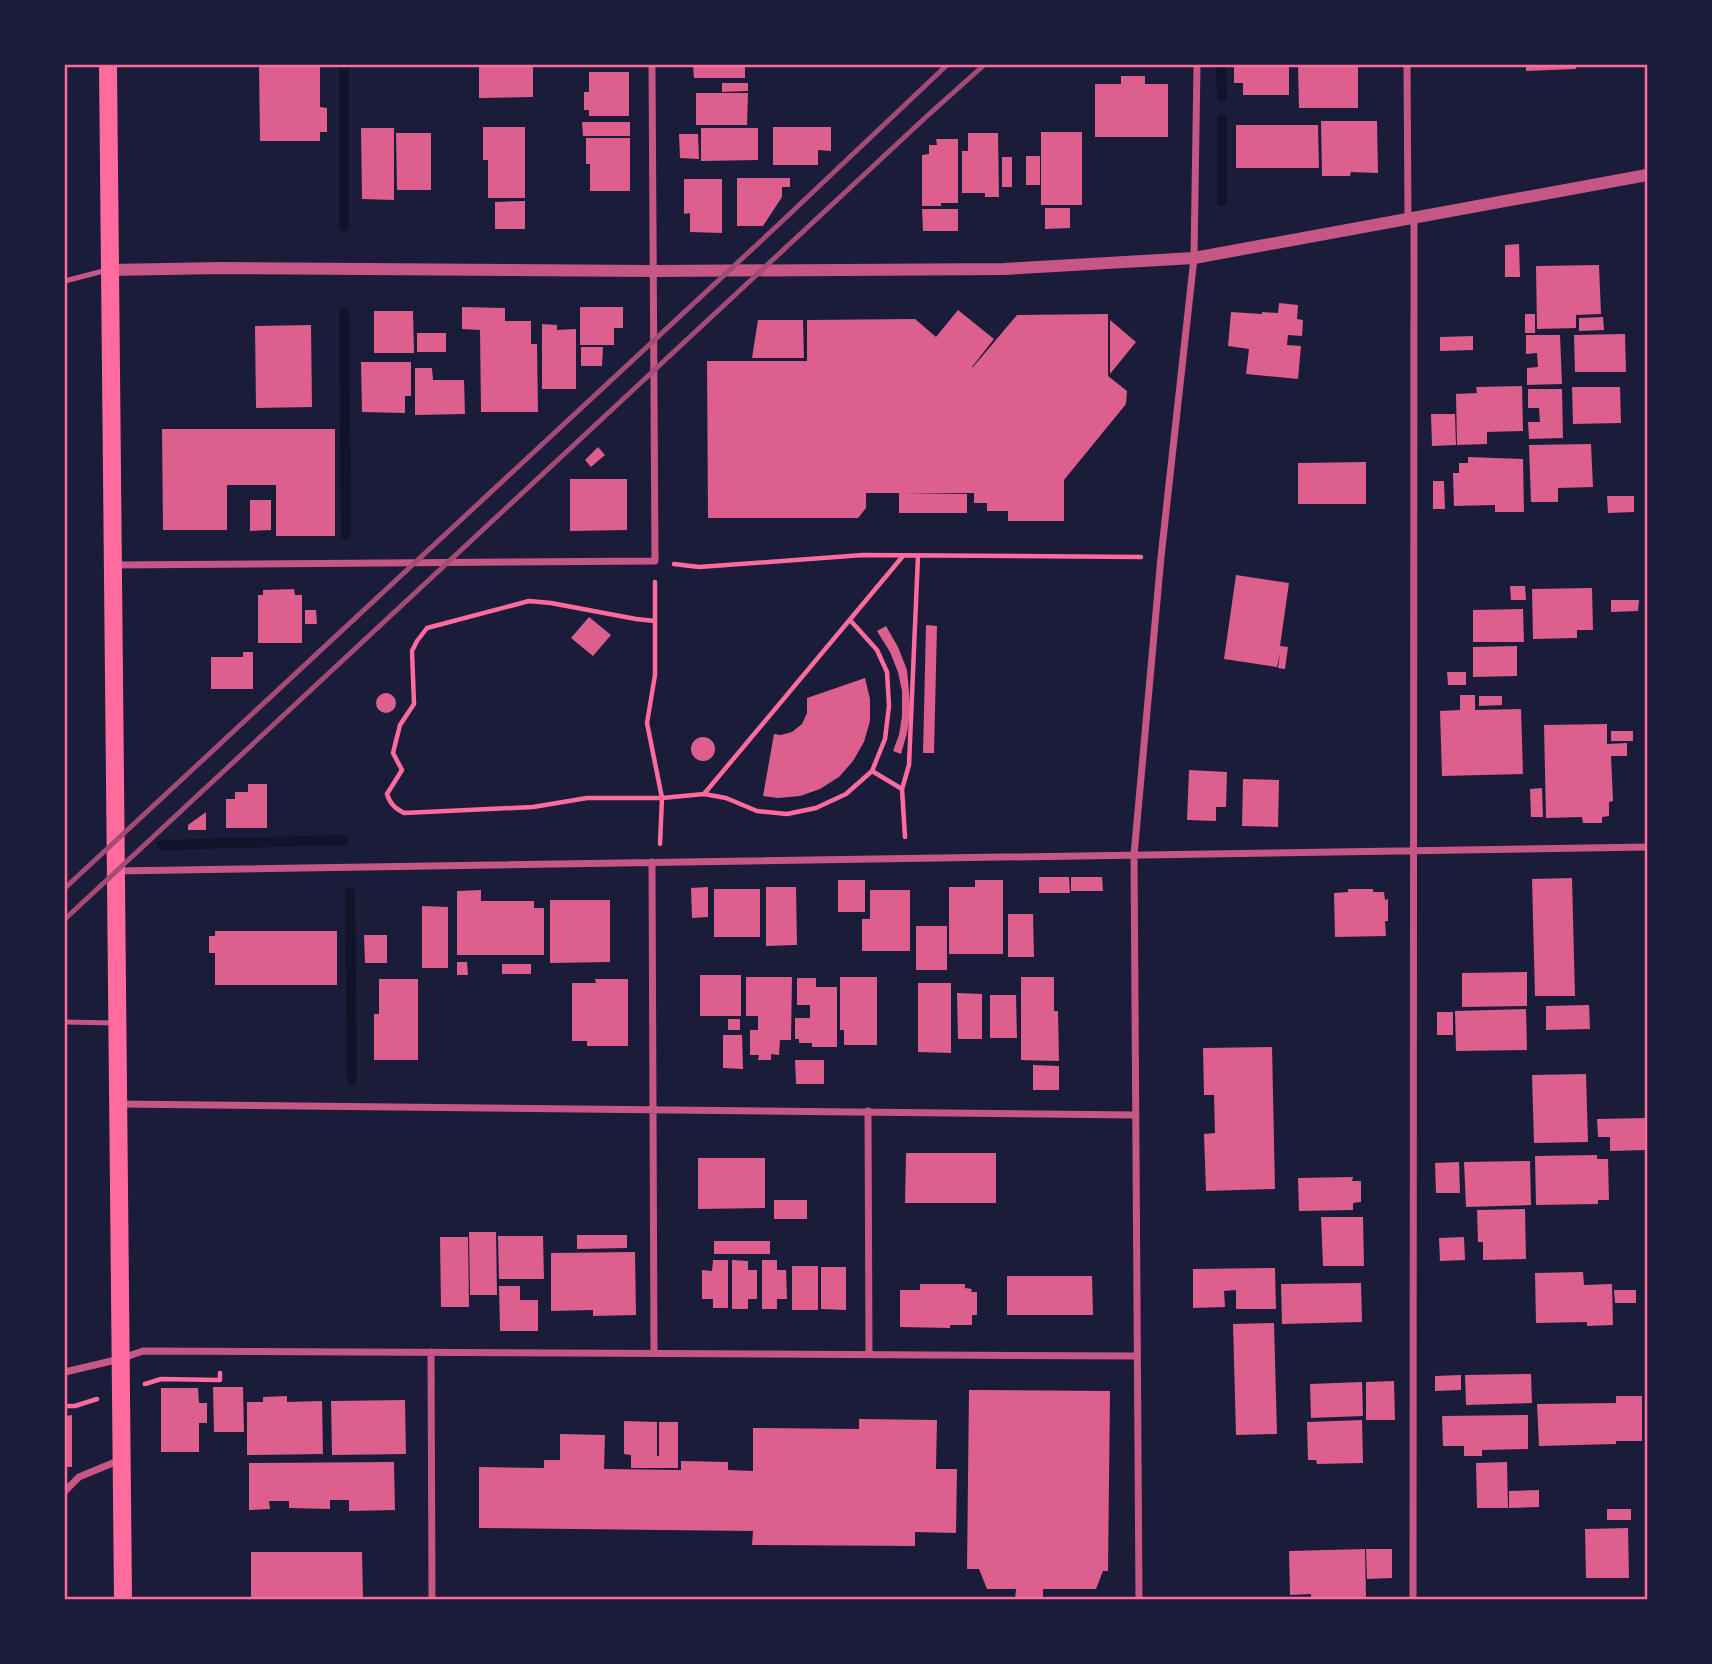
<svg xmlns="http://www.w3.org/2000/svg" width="1712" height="1664" font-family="'Space Grotesk',sans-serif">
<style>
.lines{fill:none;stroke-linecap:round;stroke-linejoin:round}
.stream{stroke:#12122b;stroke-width:10}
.building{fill:#dd5f8e}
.path{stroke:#ff6b9d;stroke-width:4.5}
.service{stroke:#c65784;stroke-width:5}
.minor{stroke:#c65784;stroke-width:7}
.tertiary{stroke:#c65784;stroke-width:12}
.primary{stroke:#ff6b9d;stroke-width:18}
.rail{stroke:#a44b75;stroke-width:5}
.neatline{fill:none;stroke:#ff6b9d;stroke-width:2.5}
</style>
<rect width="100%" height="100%" fill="#1b1b3a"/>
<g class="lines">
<!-- stream -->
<path class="stream" d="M1221,65L1222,96
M1222,120V201
M344,226V65
M344,314L346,535
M162,845L344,840
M350,893L352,1081"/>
</g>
<!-- building -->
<path class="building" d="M259,65H320V107L327,108V132H320V141H260Z
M479,65H533V97L479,98Z
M693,65H745V78H694Z
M1234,65H1289V95H1243V83H1234Z
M1298,65H1358V108H1299Z
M1526,65H1576V69L1526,71Z
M589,72H629V116H589V110H584V92H589Z
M1121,76H1145V84H1168V137H1095V84H1121Z
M722,83H748V91L722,92Z
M696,93H748L747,125H696Z
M1321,121H1377L1378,173L1351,172L1350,176H1322Z
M582,122H630V136H583Z
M1236,125H1318L1319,168H1236Z
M483,127H525V198H488V160H483Z
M773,127H831V151L818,150V165H773Z
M361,128H394V200L362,199Z
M701,128H758V160L701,161Z
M1041,132H1082V205H1041Z
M396,133H431V190H397Z
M968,133H998L999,197H985V193H962V151H968Z
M679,134H698L699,159L680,158Z
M586,138H630V191H590V164H586Z
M936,139H958V203H941V206H922V155L929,154V145H937Z
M1026,156H1040V185H1026Z
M1002,157H1012V187H1002Z
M737,178H790V187H782V197L763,226H737Z
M684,179H722V233L690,232V213L684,214Z
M525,201V229H495V202Z
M1045,208H1070V228L1045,229Z
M922,209H958V231H923Z
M1519,244L1520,277H1505V245Z
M1599,265L1601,314L1576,315V328L1537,329L1536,266Z
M1279,303L1298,305L1297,319L1303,320L1302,336L1288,335L1287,345L1301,346L1298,379L1246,374L1249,349L1228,346L1231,312L1262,314V312L1278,313Z
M462,307L505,308V321H531V344H537L538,412H481L480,330L462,329Z
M580,307H623V328H614V345H580Z
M958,310L994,339L972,367H973L1017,315L1108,314V376L1127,391L1126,404L1064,480V521H1008V511H987V503H974V493H903L967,494V513H899V493H866V508L858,518H708L707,361H807V320L915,319L936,337Z
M374,311H413L414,353H374Z
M1525,314H1535V333H1525Z
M1603,317L1604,330L1579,331V318Z
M758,320H803L804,358H752Z
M1110,320L1136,342L1110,374Z
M542,324L557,325V330L576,329V389H542Z
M311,325L312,407L256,408L255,326Z
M417,333H446V352H417Z
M1625,334L1626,372H1575L1574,335Z
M1526,335H1560L1562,384L1527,385V368L1538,367L1537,353L1526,354Z
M1473,336V350L1440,351V337Z
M581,347H603L602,366H581Z
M361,362H411V396H405V413L362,412Z
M415,368H432L433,380H464L465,414L415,415Z
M1522,386L1523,431L1487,432V444L1457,445L1456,394L1477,393L1476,387Z
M1572,387H1620L1621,423L1573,424Z
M1528,389H1562L1563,438L1529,439L1528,422H1540L1539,408H1528Z
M1431,414H1455L1456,445L1432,446Z
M162,429H335V536H276V485H227V530H163Z
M1591,444L1593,487L1558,488V502H1531L1529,445Z
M598,447L605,455L591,467L585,460Z
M1468,457L1523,459L1524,512H1495V505L1454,506L1453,473H1459V463H1468Z
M1366,462V504H1298V463Z
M570,479H627V530L570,531Z
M1433,481H1444L1445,509H1433Z
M1607,496H1634V512L1608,513Z
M250,500H271V530L250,531Z
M1236,575L1289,583L1280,646L1288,647L1285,669L1278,668L1280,653L1277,667L1224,659Z
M1510,586H1525L1526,600H1511Z
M1592,588L1593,630H1577V638L1533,639L1532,589Z
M294,589L295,595H302V643H258V595H263V590Z
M1611,600H1639L1638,611L1611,612Z
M1523,609L1524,642H1473V610Z
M305,610H316L317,624H305Z
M589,617L611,635L593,656L571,638Z
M926,625L937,626L934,753H923Z
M886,626L898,647L907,670L909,691L910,711L907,733L901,754L893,751L899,735L902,716V691L898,672L890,652L877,631Z
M1517,646V676L1473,677V647Z
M243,652H253V689H211V657H243Z
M1447,672H1466V685H1448Z
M865,678L870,699V721L864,742L853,761L839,777L820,789L800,796L778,798L763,796L774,734L781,735L792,732L802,724L807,713V698Z
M376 703a10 10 0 1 1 20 0a10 10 0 1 1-20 0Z
M1460,695H1475V710L1521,709L1523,774L1442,776L1440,711L1460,710Z
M1479,696H1502V705L1479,706Z
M1607,724V744L1627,743V756H1611L1613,801L1609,802V816L1602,817V823H1583L1582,817L1546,818L1544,725Z
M1611,731H1633V741H1611Z
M691 749a12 12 0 1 1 24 0a12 12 0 1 1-24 0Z
M1189,770L1227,772L1226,807H1216V821L1187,820Z
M1243,779L1279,780L1278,827L1242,826Z
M248,784H267V828H226V799H235V792H248Z
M1542,788L1543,817H1531L1530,789Z
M206,812V830H188V825Z
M1039,877H1069L1070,893H1039Z
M1071,877H1102L1103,891H1071Z
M1572,878L1575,996H1535L1532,879Z
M838,880H865V912H838Z
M975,880H1003V954H949V887H975Z
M708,887V917L692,918L691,888Z
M766,887H796L797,945L766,946Z
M714,889H760V937H714Z
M1348,889H1373V892H1384L1385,900L1388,899V921H1385L1386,936L1335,937L1334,893L1348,892Z
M481,890V901H534V908H544V955H457V891Z
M870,890H910V951H862V919H870Z
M550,900H610V962L550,963Z
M422,906L448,907V968H422Z
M1008,914H1033L1034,957H1008Z
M916,926H947V970H916Z
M215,931H337V985H215V953H209V936H215Z
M364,935H387V963H365Z
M457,962H467L468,975H457Z
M502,964H531V974H502Z
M1527,972V1006L1462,1007V973Z
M700,975H741V1016H700Z
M746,977H792L791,1040H780L779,1055L771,1054V1060H758L759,1055H750V1030H758V1016H746Z
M840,977H877V1045H844V1030H840Z
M1021,977H1054V1011H1058L1059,1061L1021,1060Z
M797,978H816V987H837V1047H812V1043H799V1039H795V1018H810V1005H797Z
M379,979H418V1060H374V1014H379Z
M595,979H628V1046H587V1041H572V983H596Z
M918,983H951V1053L918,1052Z
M957,993L982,994V1039H958Z
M990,995H1016L1017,1038H990Z
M1589,1005L1590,1029L1546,1030V1006Z
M1526,1009L1527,1050L1456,1051L1455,1011Z
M1437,1012H1453V1035H1437Z
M728,1019H740V1030H728Z
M723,1035H742L743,1069L723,1068Z
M1272,1047L1275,1189L1206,1191L1204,1134L1215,1133L1214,1095H1204L1203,1048Z
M795,1060H824V1084H796Z
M1033,1065L1059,1066V1090H1033Z
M1586,1074L1588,1142L1534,1143L1532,1075Z
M1647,1118V1150L1610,1151V1137H1598L1597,1119Z
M906,1153H996V1203H905Z
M1597,1155V1159H1608L1609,1200H1598V1204L1536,1205L1535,1156Z
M698,1158H765V1208L698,1209Z
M1530,1161L1531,1205L1466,1207L1464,1162Z
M1459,1162L1460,1193H1436L1435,1163Z
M1353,1177L1352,1181H1361V1202L1353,1203V1210L1299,1211L1298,1178Z
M774,1200H807V1219H774Z
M1525,1209L1526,1259L1483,1260V1242H1478L1477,1210Z
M1321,1217H1363L1364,1266H1323Z
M469,1232H496L497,1295H470Z
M577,1235H627V1248L577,1249Z
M498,1236H543L544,1279H499Z
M440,1237H468L469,1307H441Z
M1464,1237L1465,1260L1440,1261L1439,1238Z
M714,1241H770V1254H714Z
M635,1252L636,1315L593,1316V1310L551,1311V1253Z
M713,1260H728V1308H713V1299H702V1270L712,1271Z
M732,1260L748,1261V1270H757V1299H748V1309H732Z
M762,1260H777V1270H786L787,1299H777V1309H762Z
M792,1266H818V1310H792Z
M821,1267H846V1310L821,1309Z
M1275,1268L1276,1309H1236V1290L1224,1291L1225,1307L1193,1308V1269Z
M1583,1272L1584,1285L1612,1284L1613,1325L1587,1326V1322L1536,1323L1535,1273Z
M1007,1276H1092L1093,1315H1007Z
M1361,1283L1362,1322L1282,1324L1281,1284Z
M920,1284H965V1288L972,1289L971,1292H977V1315H972V1325H950V1328L900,1327V1290H920Z
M499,1286H520V1300H538V1331H500Z
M1614,1290H1636V1303H1615Z
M1274,1323L1277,1434L1236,1435L1233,1324Z
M1531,1374L1532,1403L1466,1405L1465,1375Z
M1461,1375V1390L1435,1391V1376Z
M1394,1381L1395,1420H1366V1382Z
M1362,1382L1363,1416L1311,1418L1310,1384Z
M213,1387H243L244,1432H214Z
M161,1388H198L199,1403H207V1423H199V1452H161Z
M969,1390L1110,1391L1108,1571H1103L1096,1589H1043V1599H1015L1016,1589H987L979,1569H967Z
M287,1396V1402L322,1401L323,1454L247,1455V1402H263V1397Z
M1616,1396H1642V1441H1616V1444L1539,1446L1537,1404L1616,1403Z
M405,1400L406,1454L332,1455L331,1401Z
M72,1415V1467H65V1416Z
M1528,1415V1449L1482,1450V1456H1464V1446H1443L1442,1416Z
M859,1419L937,1420L936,1469H957L956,1533L915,1532V1546L752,1545L753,1531L479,1528V1467L544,1468V1460H560V1434L605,1435L604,1469L681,1470V1461L728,1462V1470L753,1471V1428L859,1429Z
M1362,1420L1363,1463L1317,1464L1316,1460H1308L1307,1422Z
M624,1421L657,1422V1456H659V1422H678V1468H631V1455L624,1454Z
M394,1462L395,1510L349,1511V1500H330V1509L289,1508V1501H269L270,1509L249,1510V1463Z
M1507,1462L1508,1508H1477L1476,1463Z
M1539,1490V1507L1509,1508V1491Z
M1607,1509H1631V1520H1607Z
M1628,1528L1629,1578H1586L1585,1529Z
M1365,1549L1366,1597H1359L1360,1599H1341V1597L1311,1598V1594L1290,1595L1289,1551Z
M1366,1549H1392V1578L1367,1579Z
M251,1552H362L363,1599H251Z"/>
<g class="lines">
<!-- path -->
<path class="path" d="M674,564L699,567L863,555L1141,557
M655,582V675L647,723L662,798L660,844
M655,621L636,619L551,603L529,601L427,628L417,641L412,651L414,704L400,725L393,753L402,770L387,794C390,804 395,808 404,813L533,807L587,798H662L704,794L726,798L757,811L787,814L816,808L846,794L872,771L885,739L889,706L887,672L877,650L850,620
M872,771L902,789
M704,794L903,556
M905,837L902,789L909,765L918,556
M145,1384L161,1379L220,1380V1373
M65,1406H75L97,1399"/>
<!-- service -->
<path class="service" d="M65,281L107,270
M65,1022L114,1023"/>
<!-- minor -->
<path class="minor" d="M1407,65L1408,219
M113,565L655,561L652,65
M652,862L654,1353
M116,871L1647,847
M118,1104L1136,1115
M868,1111L869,1354
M431,1352L432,1599
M65,1372L120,1359L143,1351L1137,1356
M65,1491L79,1477L120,1460
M1139,1599L1134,855L1161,557L1194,258L1197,65
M1413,1599L1414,218"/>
<!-- tertiary -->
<path class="tertiary" d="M110,270L221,268L653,271L1004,269L1194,258L1647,175"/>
<!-- primary -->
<path class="primary" d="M108,65L123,1599"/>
<!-- rail -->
<path class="rail" d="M65,888L777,226L947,65
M65,919L926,117L984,65"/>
</g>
<!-- border -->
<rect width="1712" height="1664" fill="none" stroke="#1b1b3a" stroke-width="133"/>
<rect x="66" y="66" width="1580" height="1532" class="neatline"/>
</svg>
